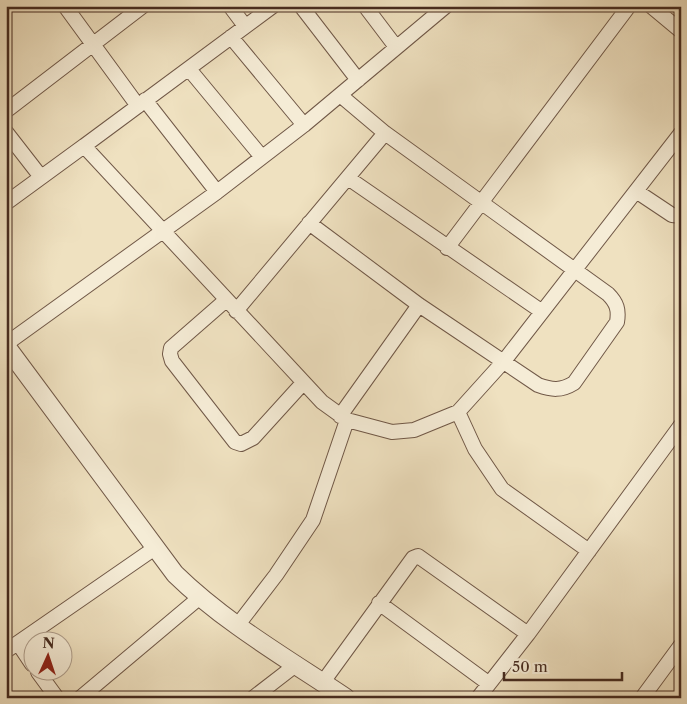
<svg xmlns="http://www.w3.org/2000/svg" width="687" height="704" font-family="'Libre Caslon Text',serif">
<style>
.lines{fill:none;stroke-linecap:round;stroke-linejoin:round}
.minor-casing{stroke:#705847;stroke-width:16}
.tertiary-casing{stroke:#705847;stroke-width:20}
.minor{stroke:#f5ecd6;stroke-width:14}
.tertiary{stroke:#f5ecd6;stroke-width:18}
</style>
<rect width="100%" height="100%" fill="#efe1c0"/>
<filter id="stains"><feTurbulence type="fractalNoise" baseFrequency=".004" numOctaves="4"/><feColorMatrix values="0 0 0 0 .2 0 0 0 0 .09 0 0 0 0 .02 0 0 0 .5 -.17"/></filter>
<radialGradient id="worn" r=".72"><stop offset=".6" stop-color="#630" stop-opacity="0"/><stop offset="1" stop-color="#630" stop-opacity=".3"/></radialGradient>
<g class="lines">
<!-- minor casing -->
<g class="minor-casing">
<path id="minor" d="M65,6L138,106
M230,6L245,26
M301,6L358,80
M365,6L396,47
M651,6L681,31
M231,37L304,125
M189,69L261,156
M145,100L217,192
M6,111L143,6
M6,132L41,177
M84,146L273,6
M348,178L541,311
M636,191L672,215L681,216
M6,203L84,146L322,402L347,420L392,432L414,430L458,412L504,361L681,133
M309,223L419,305L538,385C552,390 561,391 574,383L617,322C619,310 617,303 608,294L385,133L340,95
M447,248L629,6
M226,300L171,348L170,354L172,361L235,442L241,444L253,438L303,383
M236,311L385,133
M6,344L217,192L304,125L446,6
M458,412L475,449L502,489L589,551
M340,416L419,305
M379,603L488,683
M237,626L276,575L313,520L347,420
M18,643L32,664
M6,651L155,548
M38,672L57,698
M323,682L413,558L418,556L528,634
M80,698L199,598
M253,698L297,664
M478,698L528,634L681,425
M642,698L681,645"/>
</g>
<!-- tertiary casing -->
<g class="tertiary-casing">
<path id="tertiary" d="M6,346L175,574C225,623 288,659 346,698"/>
</g>
<!-- minor -->
<use href="#minor" class="minor"/>
<!-- tertiary -->
<use href="#tertiary" class="tertiary"/>
</g>
<!-- margin -->
<rect width="687" height="704" fill="none" stroke="#efe1c0" stroke-width="25"/>
<rect x="8" y="8" width="672" height="689" fill="none" stroke="#462b1f" stroke-width="2.5"/>
<rect x="12" y="12" width="662" height="679" fill="none" stroke="#462b1f"/>
<!-- north arrow -->
<g transform="translate(48 656) rotate(3)"><circle r="24" fill="#f5ecd6" stroke="#af9f8d"/>
<path d="M0-4L9 19L0 12L-9 19Z" fill="#8f2418"/>
<text y="-8" font-size="14" font-weight="bold" text-anchor="middle" fill="#462b1f">N</text>
</g>
<!-- scale -->
<path d="M504 672v8h118v-8" fill="none" stroke="#462b1f" stroke-width="2.5"/>
<text x="512" y="672" font-size="15" fill="#462b1f" stroke="#f5ecd6" stroke-width="4" paint-order="stroke">50 m</text>
<rect width="100%" height="100%" filter="url(#stains)"/>
<rect width="100%" height="100%" fill="url(#worn)"/>
</svg>
